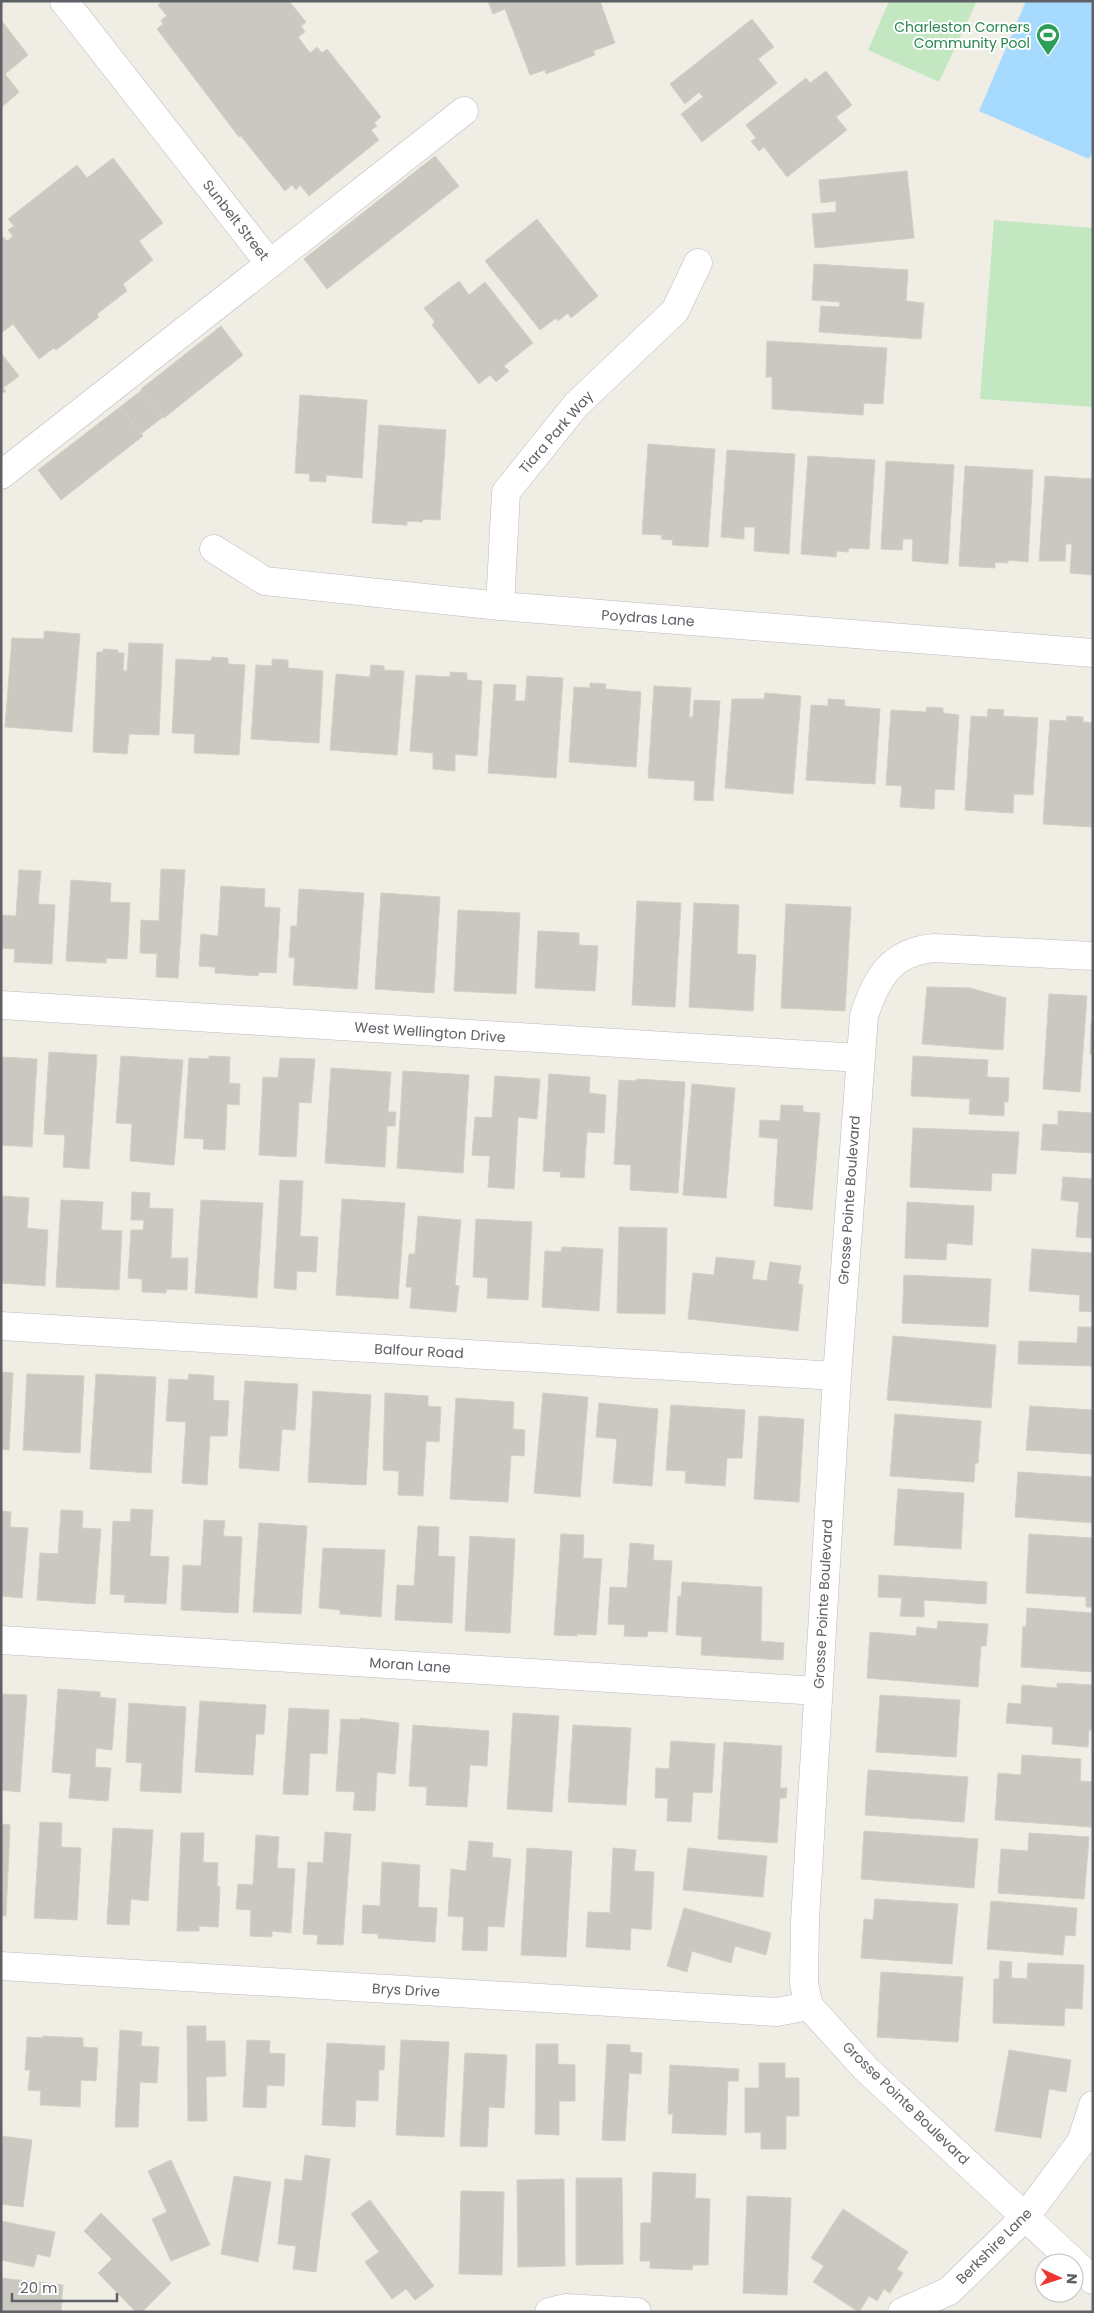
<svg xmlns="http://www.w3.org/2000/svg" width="1094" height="2313" font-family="Poppins,sans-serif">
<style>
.green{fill:#c3e8c1}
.water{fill:#a6dbff}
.building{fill:#cbc8c2;stroke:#d5cfc3}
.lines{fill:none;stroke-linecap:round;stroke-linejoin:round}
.minor-casing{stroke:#b8bbbf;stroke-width:29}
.minor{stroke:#fff;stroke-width:28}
.labels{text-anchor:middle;stroke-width:4;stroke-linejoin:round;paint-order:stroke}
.leisure-label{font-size:14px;fill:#27864d;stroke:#fff;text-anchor:end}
.street-label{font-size:14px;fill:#5d6166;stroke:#fff}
</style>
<rect width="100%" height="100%" fill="#f0ede5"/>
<!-- green -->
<path class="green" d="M889,1H977L939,82L868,50Z
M994,220L1093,228V407L980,399Z"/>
<!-- water -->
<path class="water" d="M1026,1H1093V151L1089,159L979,111Z"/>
<!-- building -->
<path class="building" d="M163,1H289L306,22L301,26L305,32L298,37L310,53L317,47L322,53L327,49L381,117L374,123L377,126L371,130L379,140L309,196L300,185L296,190L292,185L285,191L240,135L239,137L157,29L163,24L161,20L167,16L158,5Z
M488,1H600L615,43L593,51L595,55L546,74L545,70L530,75L505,9L493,14Z
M752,19L774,47L758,59L777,83L702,142L681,114L703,97L699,92L685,104L670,84Z
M1,20L28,55L5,74L19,92L1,108Z
M826,71L852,105L836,117L847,130L787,177L764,147L759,151L751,141L756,138L746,125L806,78L810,83Z
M435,156L459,186L327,289L304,259Z
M113,158L163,223L139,241L153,260L123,284L127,291L97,314L99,317L56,350L54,348L39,359L13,324L1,333V235L7,241L13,236L8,230L14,226L8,219L77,165L87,178Z
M907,171L914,238L815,248L812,214L836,212V201L821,203L819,180Z
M537,219L598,296L571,318L568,313L558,321L556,318L540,330L485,261Z
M814,264L908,270L906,301L924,303L921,339L819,332L821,306L839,307L840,302L812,300Z
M459,281L469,295L485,282L533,343L504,366L509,371L496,382L490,375L479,384L432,325L435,322L424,308Z
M221,326L243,355L164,418L141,389Z
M767,341L887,348L883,404L864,403L863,415L772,409V377H766Z
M1,353L19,376L3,388L6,391L1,394Z
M142,390L163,417L141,434L120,407Z
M300,395L367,400L362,478L326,475V482L309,481L310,474L295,473Z
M120,407L143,436L61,500L38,470Z
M379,425L446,430L440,520L423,519L422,522L407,521V525L372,523Z
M648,444L715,449L708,547L672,545L673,540L661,539L662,535L642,534Z
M727,450L795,454L789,554L754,551L755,527H744V539L721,537Z
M808,456L875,460L869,549L849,548L848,552L837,551L836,557L801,554Z
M886,461L954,465L948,564L912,561L913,539H903L902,550L881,549Z
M965,466L1033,470L1028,562L1008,560V563L995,562V568L959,566Z
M1045,476L1093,479V575L1070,573L1072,544H1066L1065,561H1039Z
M44,631L80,634L72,732L5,727L12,638L44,639Z
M129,643L163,644L159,735L129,734L127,754L93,752L97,652H103V649L118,650V653H124L123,671H127Z
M212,657L228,658V664L245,665L239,755L194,753L195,734L172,733L176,659L211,661Z
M272,659L288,660V668L323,671L319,743L251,739L256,665L272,666Z
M371,665L384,666V670L404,671L397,755L330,750L336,674L370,677Z
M450,672L467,673V680L482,681L477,756L455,754V771L433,769V753L410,751L416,675L450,677Z
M527,676L563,678L556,778L488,773L494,684L516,685L515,701H525Z
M590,683L606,684L605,689L641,692L636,767L569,762L574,687L590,688Z
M654,686L691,688L689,717H693L694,700L720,701L713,801L694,800L695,781L648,778Z
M765,693L801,696L793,794L725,788L732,699H764Z
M828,699L845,700L844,706L880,709L875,784L806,780L811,705L828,706Z
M927,707L943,708V713L959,715L954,790L935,789L934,809L900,807L902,786L886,785L891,710L926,712Z
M988,709L1004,710L1003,716L1038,718L1033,795L1014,794L1013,813L965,810L971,716L987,717Z
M1067,716L1083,717V722L1093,723V827L1043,824L1050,720L1066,721Z
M161,869L185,870L178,978L156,977L157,954L140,953L141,920L159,921Z
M19,870L41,871L38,904L55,905L52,964L14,962L15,949L1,948L2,915L16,916Z
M71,880L111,883L110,902L130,903L127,959L106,958V963L66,961Z
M221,886L265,889L264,907L280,908L276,973L259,972L258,976L215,973V967L199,966L201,934L218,936Z
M299,889L364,893L357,989L293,985L295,958L289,957L291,926H297Z
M381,893L440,897L434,993L375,989Z
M637,901L681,903L675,1007L632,1005Z
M694,903L739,905L737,954L756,955L753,1011L689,1007Z
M786,904L851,907L845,1011L781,1008Z
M458,910L520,913L516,994L454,991Z
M538,931L579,933V945L598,946L595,991L535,988Z
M927,987L970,988L1006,998L1003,1050L922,1044Z
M1049,994L1087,996L1080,1092L1043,1089Z
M1091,1023H1093V1055L1090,1054Z
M49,1052L97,1055L89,1169L63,1167L65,1135L44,1134Z
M121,1056L183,1060L174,1165L130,1161L132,1124L116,1123Z
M209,1056L230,1057L229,1083L240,1084L239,1105L227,1104L225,1150L203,1149L204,1139L184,1138L189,1058L209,1059Z
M913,1056L988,1060L987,1077L1009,1078L1008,1102H1004V1116L969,1114L970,1099L911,1096Z
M1,1057L37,1059L32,1147L1,1145Z
M280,1058L315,1059L311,1103L299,1102L296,1157L259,1155L263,1077L278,1078Z
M331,1068L391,1072L388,1112H396L395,1126H387L385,1167L325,1163Z
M403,1071L469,1075L463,1173L397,1168Z
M549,1074L590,1077L589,1093L606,1095L604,1133L587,1132L584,1178L560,1177L561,1172L543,1171Z
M495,1076L540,1079L537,1119L518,1117L514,1189L488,1187L490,1156L472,1155L475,1117L492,1118Z
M637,1079L685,1082L678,1193L630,1190L631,1165L614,1164L619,1080L636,1081Z
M692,1084L735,1088L726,1198L683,1195Z
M781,1105L803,1106V1112L820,1113L812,1210L774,1206L778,1139L759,1137L760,1120L780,1121Z
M1058,1111L1093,1113V1153L1041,1150L1043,1124L1058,1125Z
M913,1128L1019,1132L1016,1174L992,1173L991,1191L910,1187Z
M1063,1177L1093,1179V1238L1076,1237L1079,1202L1061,1200Z
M280,1180L303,1181L300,1236L318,1237L316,1272L297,1271L296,1290L274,1288Z
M132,1192L150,1193L149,1208L173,1209L171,1258H188L187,1290L167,1289L166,1293L142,1292V1279L128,1278L131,1230H143L144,1220H131Z
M1,1196L29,1198L27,1228L48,1230L45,1286L1,1283Z
M342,1199L405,1203L398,1299L336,1295Z
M61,1200L103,1202L101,1230L122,1231L119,1290L56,1287Z
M201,1200L263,1203L257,1298L195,1293Z
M907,1202L974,1206L972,1245L947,1243L946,1260L905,1258Z
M418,1216L461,1220L455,1285L459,1286L456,1312L410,1308L412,1287H406L409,1254H415Z
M476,1219L532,1222L528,1300L487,1298L488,1278L473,1277Z
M619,1227L667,1228L665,1314L617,1313Z
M562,1247L603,1249L599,1311L542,1307L545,1251L561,1252Z
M1032,1249L1093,1253V1312L1079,1311L1080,1295L1029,1291Z
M716,1257L755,1261L752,1279L767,1281L770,1262L801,1266L798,1284L803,1285L798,1331L688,1319L693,1273L714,1275Z
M904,1275L991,1279L988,1327L902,1323Z
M1078,1327H1093V1366L1018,1364L1019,1341L1077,1343Z
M893,1336L996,1345L991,1408L887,1400Z
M1,1372L13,1373L9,1450L1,1449Z
M27,1374L84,1376L80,1453L23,1450Z
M96,1374L156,1377L151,1473L90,1469Z
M189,1374L214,1376L213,1400L229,1401L227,1436H210L207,1485L182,1483L186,1422L166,1421L169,1379L188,1380Z
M245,1381L298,1384L295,1430L282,1429L279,1471L239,1468Z
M313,1391L371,1395L366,1485L308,1482Z
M385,1393L428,1396V1406L441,1407L439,1442L426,1441L423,1496L398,1495L399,1471L383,1470Z
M543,1393L588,1397L580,1497L534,1493Z
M456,1398L514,1402L513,1429L525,1430L524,1456L511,1455L508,1502L450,1499Z
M599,1403L658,1409L652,1486L613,1483L617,1439L596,1437Z
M671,1405L745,1410L742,1458H727L725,1486L685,1483L686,1471L666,1470Z
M1030,1406L1093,1410V1454L1026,1450Z
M895,1414L981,1421L978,1463H975L974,1482L890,1476Z
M759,1416L804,1419L799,1502L754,1499Z
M1018,1472L1093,1477V1523L1015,1517Z
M898,1489L964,1493L961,1549L894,1545Z
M131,1509L153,1510L150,1556L169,1557L166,1604L124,1602L125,1595L110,1594L113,1521L130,1522Z
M61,1510L83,1511L82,1528L101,1529L95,1604L37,1600L40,1553L58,1554Z
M1,1511L11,1512L10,1527L28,1528L22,1598L1,1596Z
M204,1520L225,1521L223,1536L242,1537L238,1613L181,1610L183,1565L201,1566Z
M259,1523L307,1526L301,1614L253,1612Z
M418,1526L439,1527L438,1556L455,1557L452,1623L395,1620L397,1585L414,1586Z
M561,1534L584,1535L583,1558L602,1559L596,1635L577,1634V1636L554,1635Z
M1029,1534L1093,1538V1607H1086V1597L1026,1593Z
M470,1536L515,1539L510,1633L465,1631Z
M630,1543L654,1545L653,1560L672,1561L667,1632L648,1631L647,1637L624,1636L625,1625L608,1624L610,1587L627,1588Z
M323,1548L385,1550L381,1617L340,1614V1610L319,1608Z
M879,1575L987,1582L986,1604L924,1600V1617L900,1616L902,1598L878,1597Z
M682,1582L762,1587L761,1641L784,1643L783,1660L701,1655L702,1637L676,1635L678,1596L681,1597Z
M1027,1608L1093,1613V1672L1021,1667L1023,1626L1026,1627Z
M938,1621L988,1624L986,1646H981L978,1687L867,1678L870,1632L916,1636L917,1627L937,1629Z
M1057,1683L1093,1685V1730H1089L1088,1747L1052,1744L1053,1727L1006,1723L1008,1703L1021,1704L1022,1685L1057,1688Z
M58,1689L100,1692V1697L116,1699L112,1750L96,1748L95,1767L111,1768L108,1801L69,1798L71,1774L52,1772Z
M1,1694L27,1695L20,1792L1,1790Z
M880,1695L960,1700L956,1757L876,1752Z
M200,1701L266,1705L264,1734H256L253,1775L195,1772Z
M129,1703L186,1707L181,1793L140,1791L142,1763L126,1762Z
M289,1708L329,1710L327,1754L310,1753L308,1795L283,1794Z
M513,1713L559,1716L552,1812L507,1809Z
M360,1718L399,1723L395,1774L377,1772L375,1811L353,1810L355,1792L336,1791L341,1719L360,1720Z
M413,1725L489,1731L487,1766L470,1765L467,1807L426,1805L427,1787L409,1786Z
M573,1725L631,1728L626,1805L568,1802Z
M671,1741L715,1744L712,1793L693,1792L691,1822L667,1821L668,1798H655L656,1768L669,1769Z
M724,1742L782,1746L780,1788H787L786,1798H780L777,1843L718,1839Z
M1022,1755L1081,1759L1080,1781L1093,1782L1091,1827L995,1820L998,1773L1021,1775Z
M868,1770L968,1777L964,1822L865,1815Z
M40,1822L62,1823L61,1847L81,1848L77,1920L34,1918Z
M1,1824L10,1825L6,1916H1Z
M113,1828L153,1830L148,1901L131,1899L129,1925L107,1924Z
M864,1831L978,1839L974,1888L861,1879Z
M325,1832L351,1834L343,1945L317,1944L318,1935L303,1934L308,1862L323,1863Z
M181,1833H204L203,1862L218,1863L217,1886L220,1887L218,1927L199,1926V1931H177Z
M1029,1833L1089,1837L1084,1899L998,1893L1001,1849L1028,1851Z
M256,1835L279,1837L277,1868L295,1869L291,1933L272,1931V1937L250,1936L251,1910L236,1909L238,1884L253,1885Z
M469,1841L493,1843L492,1857L511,1859L504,1927L488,1926L487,1951L462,1950L464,1917L448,1916L451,1869L466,1871Z
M527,1848L572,1851L566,1957L521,1955Z
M613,1848L636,1850L634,1871L654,1872L651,1930L631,1928L630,1950L586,1947L588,1912L610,1913Z
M688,1848L767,1856L763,1897L683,1890Z
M382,1862L420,1865L418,1907L437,1908L435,1942L378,1938V1934L362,1933L363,1905L380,1906Z
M875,1899L958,1904L952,1964L861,1958L864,1919L873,1920Z
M991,1901L1077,1908L1075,1936L1065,1935L1063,1955L987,1949Z
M684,1908L771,1933L766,1955L735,1946L731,1963L692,1951L687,1972L667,1966Z
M1000,1961L1012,1962L1011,1978L1027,1979L1028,1963L1084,1965L1082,2009L1065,2008L1064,2026L993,2023L994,1979H999Z
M881,1972L963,1977L958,2042L877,2037Z
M187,2026H206V2041H225L226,2076L206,2077L207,2121H188Z
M120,2030L142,2032L141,2046L159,2047L157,2083L140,2082L138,2127H115Z
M43,2036L83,2038V2047L98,2048L96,2081L81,2080L80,2107L40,2105L41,2091L28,2090L30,2070H25L27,2037L43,2038Z
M247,2040L270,2041L269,2053L285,2054L284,2086L267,2085L266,2108L243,2107Z
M401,2040L449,2042L444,2137L396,2135Z
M327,2043L385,2046L384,2070H379L378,2101L356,2100L355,2127L322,2125Z
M536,2044H558V2064L575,2065V2101H559V2135L535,2134Z
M607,2044L630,2045V2052L642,2053L641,2074L629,2073L625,2141L602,2140Z
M1009,2050L1071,2060L1066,2092L1049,2089L1041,2138L995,2131Z
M465,2053L507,2055L504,2108L489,2107L487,2147L460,2146Z
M759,2063H785V2078H799V2116H786V2149H761V2132L745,2133V2088H759Z
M670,2065L739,2069L738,2081H728L726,2135L672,2133L673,2114H668Z
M1,2136L32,2140L23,2207L1,2204Z
M305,2155L330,2159L316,2272L293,2269L296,2246L278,2244L285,2179L302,2181Z
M171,2160L210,2245L171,2261L152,2219L167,2212L148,2171Z
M653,2172L696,2174L695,2198L710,2199L708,2265H693L692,2270L650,2268V2261H640L641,2223H651Z
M234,2176L271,2182L258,2262L221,2254Z
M576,2178H622L623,2264L576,2265Z
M564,2179L565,2266L518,2267L517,2180Z
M461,2191L504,2192L502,2275L459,2274Z
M747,2196L791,2198L787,2295L743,2293Z
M370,2200L434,2286L415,2300L406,2289L392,2299L365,2262L379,2252L351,2214Z
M843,2209L908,2252L897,2269L903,2273L890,2293L884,2289L877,2301L869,2296L859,2312L813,2282L824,2266L811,2258Z
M101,2213L171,2283L142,2312H136L98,2273L112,2259L84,2231Z
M1,2221L55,2232L50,2257L37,2254L34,2267L1,2260Z
M1,2278L63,2285L61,2312H1Z"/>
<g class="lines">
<!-- minor casing -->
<g class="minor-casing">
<path id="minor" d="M64,1L270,264
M1,475L464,111
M214,549L265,581L500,606L1093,653
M500,606L506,492L576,405L675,311L698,263
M1093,956L934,948C891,952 876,978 864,1016L837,1376L805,1921L804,1984L809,2006L866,2069L1093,2280
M1,1005L860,1058
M1,1326L837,1376
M1,1640L818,1691
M1,1966L777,2012L809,2006
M549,2312L565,2308L637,2312
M902,2312L949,2291L1025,2217L1081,2142L1093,2105"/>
</g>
<!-- minor -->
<use href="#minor" class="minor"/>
</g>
<!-- icons -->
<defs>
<g id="stadium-pin" transform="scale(1.25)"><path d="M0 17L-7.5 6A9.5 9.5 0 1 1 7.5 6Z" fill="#2e9e5b" stroke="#fff"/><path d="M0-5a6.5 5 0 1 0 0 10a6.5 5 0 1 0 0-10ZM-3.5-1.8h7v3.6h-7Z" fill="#fff"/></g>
</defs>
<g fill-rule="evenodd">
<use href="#stadium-pin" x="1048" y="35"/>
</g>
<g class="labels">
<!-- leisure labels -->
<g class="leisure-label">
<text x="1030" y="32">Charleston Corners<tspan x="1030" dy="16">Community Pool</tspan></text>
</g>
<!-- street labels -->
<g class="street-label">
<text transform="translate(236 220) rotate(52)" y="5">Sunbelt Street</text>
<text transform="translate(556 432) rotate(-49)" y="5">Tiara Park Way</text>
<text transform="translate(648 618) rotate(4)" y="5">Poydras Lane</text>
<text transform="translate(430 1032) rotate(4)" y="5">West Wellington Drive</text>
<text transform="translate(849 1200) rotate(-86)" y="5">Grosse Pointe Boulevard</text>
<text transform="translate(419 1351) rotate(3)" y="5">Balfour Road</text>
<text transform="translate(823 1604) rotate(-87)" y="5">Grosse Pointe Boulevard</text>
<text transform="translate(410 1665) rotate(4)" y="5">Moran Lane</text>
<text transform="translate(406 1990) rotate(3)" y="5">Brys Drive</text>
<text transform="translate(906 2103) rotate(44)" y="5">Grosse Pointe Boulevard</text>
<text transform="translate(994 2246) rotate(-45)" y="5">Berkshire Lane</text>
</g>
</g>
<!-- border -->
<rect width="1094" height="2313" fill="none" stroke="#5d6166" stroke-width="5"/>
<!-- north arrow -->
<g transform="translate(1059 2278) rotate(93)"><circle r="24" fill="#ffffff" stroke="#bec0c2"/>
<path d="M0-4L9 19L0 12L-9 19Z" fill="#ed362e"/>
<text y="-8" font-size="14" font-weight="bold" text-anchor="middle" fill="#5d6166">N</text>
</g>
<!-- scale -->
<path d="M12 2293v8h105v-8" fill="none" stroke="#5d6166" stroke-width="2.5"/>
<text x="20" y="2293" font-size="15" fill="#5d6166" stroke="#ffffff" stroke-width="4" paint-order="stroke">20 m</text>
</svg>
